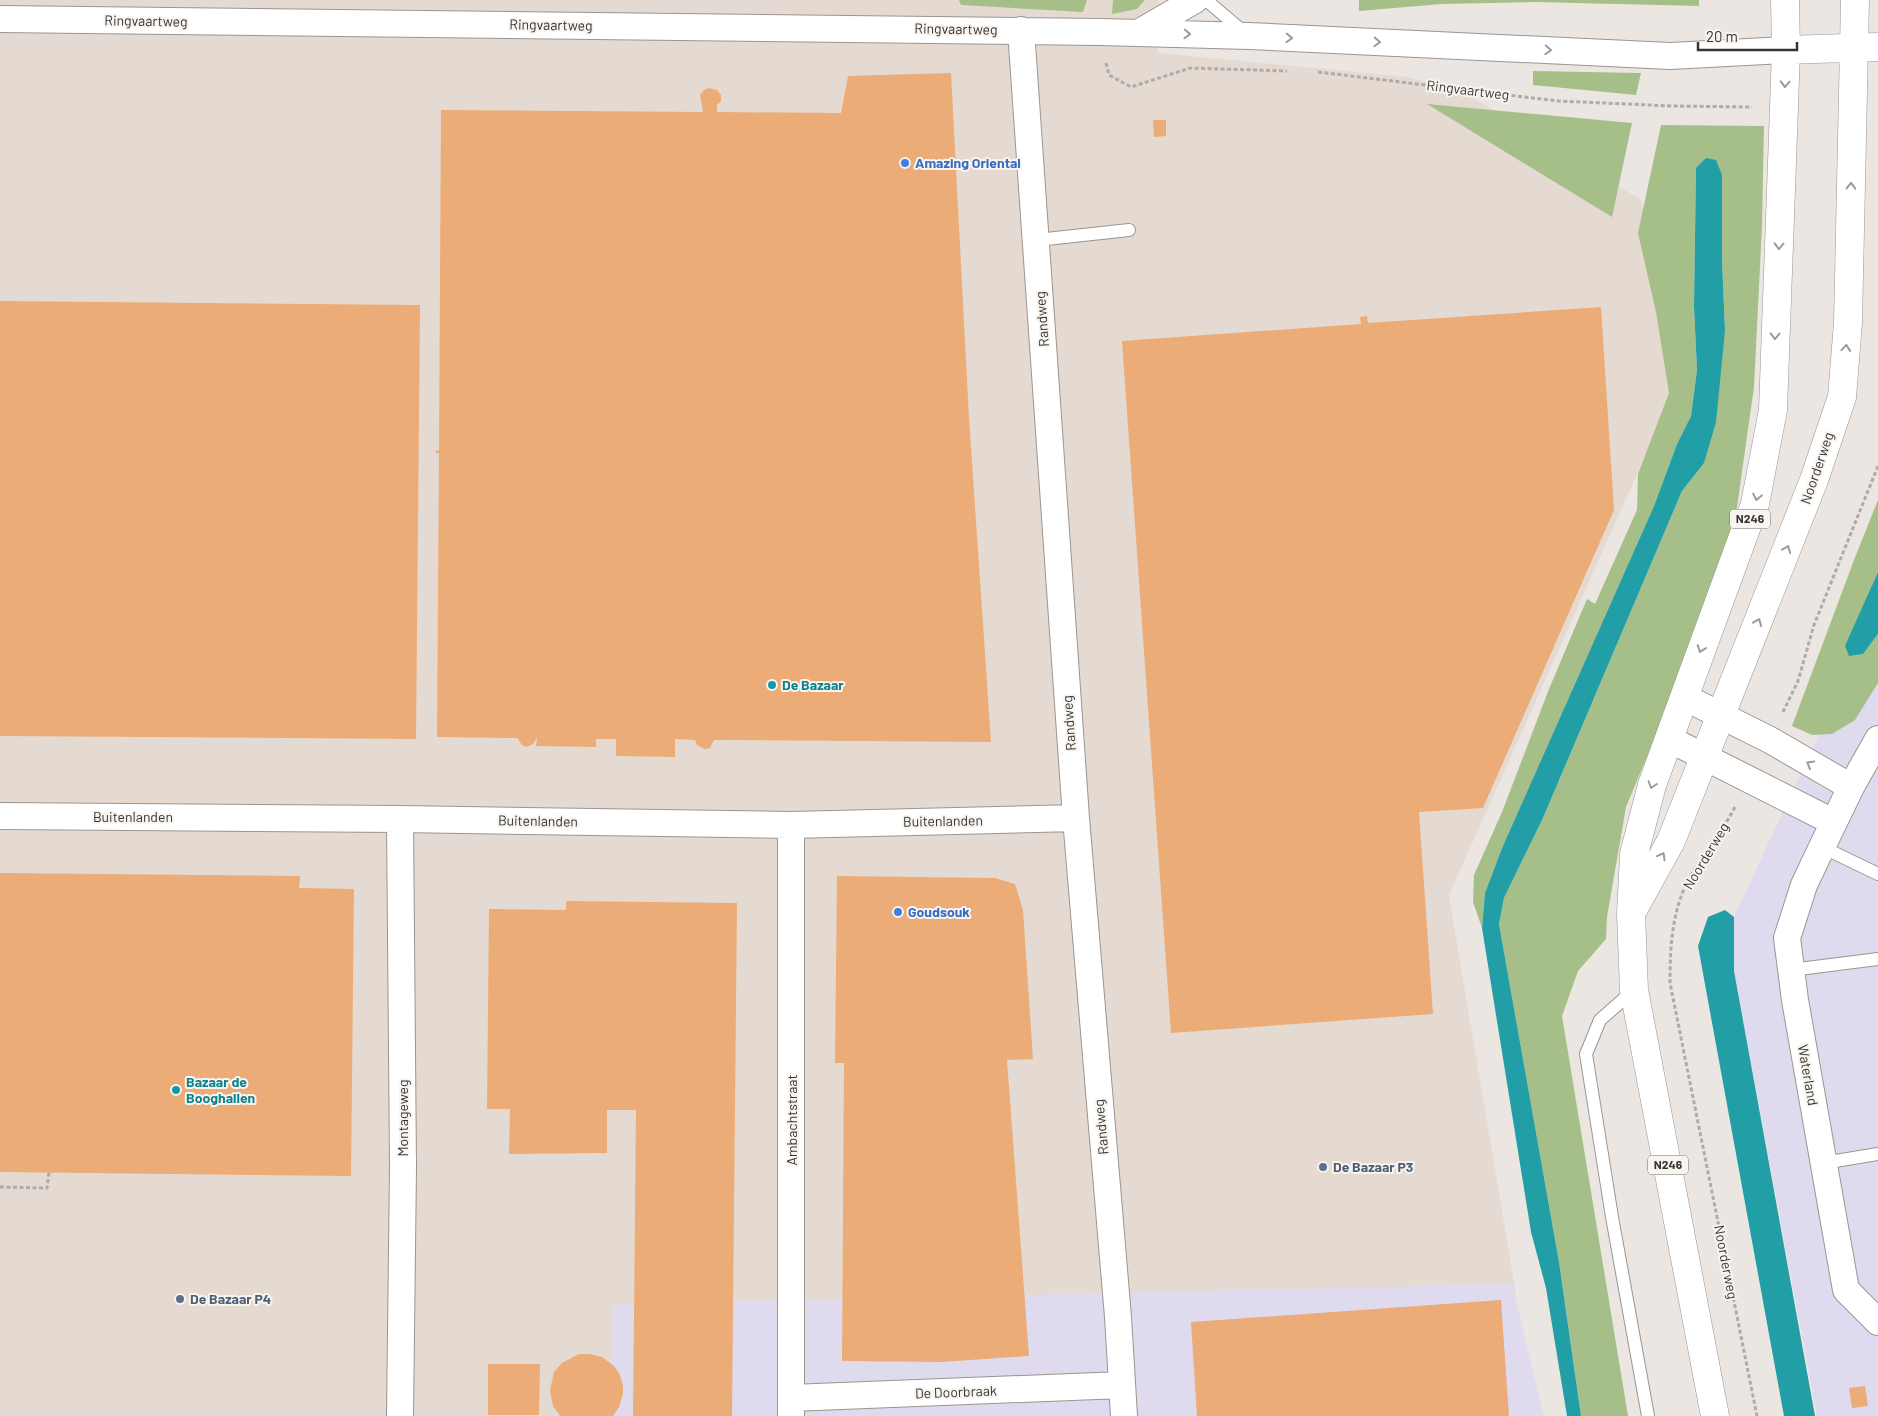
<svg xmlns="http://www.w3.org/2000/svg" width="1878" height="1416" font-family="Barlow,sans-serif">
<style>
.built{fill:#e4dad1}
.industrial{fill:#e0daef}
.green{fill:#a6bf88}
.water{fill:#229fa6}
.building{fill:#ecac77}
.lines{fill:none;stroke-linecap:round;stroke-linejoin:round}
.lane-casing{stroke:#9a9592;stroke-width:14}
.street-casing{stroke:#9a9592;stroke-width:28}
.primary-casing{stroke:#9a9592;stroke-width:29}
.path{stroke:#afaba8;stroke-width:3;stroke-dasharray:4 2.5;stroke-linecap:butt}
.lane{stroke:#fff;stroke-width:12}
.street{stroke:#fff;stroke-width:26}
.primary{stroke:#fff;stroke-width:28}
.oneway{stroke:#9c9a9a}
.shop-dot{fill:#3f7fe0;stroke:#f8f4f0;stroke-width:2}
.culture-dot{fill:#0f9aa8;stroke:#f8f4f0;stroke-width:2}
.service-dot{fill:#5c6f8a;stroke:#f8f4f0;stroke-width:2}
.labels{text-anchor:middle;stroke-width:4;stroke-linejoin:round;paint-order:stroke}
.shield{fill:#f8f4f0;stroke:#726f6c;stroke-width:1}
.shield-label{font-size:12px;font-weight:bold;fill:#383634}
.street-label{font-size:14px;fill:#383634;stroke:#f8f4f0}
.shop-label{font-size:14px;font-weight:bold;fill:#366cbe;stroke:#f8f4f0;text-anchor:start}
.culture-label{font-size:14px;font-weight:bold;fill:#0d838f;stroke:#f8f4f0;text-anchor:start}
.service-label{font-size:14px;font-weight:bold;fill:#4e5e75;stroke:#f8f4f0;text-anchor:start}
</style>
<rect width="100%" height="100%" fill="#ebe6e2"/>
<!-- built -->
<path class="built" d="M0,0H1159L1158,53L1407,77L1465,93L1641,200L1684,369L1449,895L1516,1295L1083,1317L613,1304L610,1416H0Z"/>
<!-- industrial -->
<path class="industrial" d="M1878,607V1416H1817L1734,971V917Z
M1512,1284L1544,1416H610L613,1304Z"/>
<!-- green -->
<path class="green" d="M959,0H1087L1083,12L961,5Z
M1113,0H1145L1137,9L1112,14Z
M1359,0H1699V6L1535,2L1442,4L1359,11Z
M1533,71L1641,73L1636,95L1533,85Z
M1427,104L1632,123L1612,217Z
M1661,125L1764,126L1762,226L1754,387L1736,514L1692,649L1626,807L1607,917L1606,939L1578,971L1562,1016L1628,1416H1581L1559,1262L1499,924L1504,898L1543,818L1682,491L1704,463L1725,331L1722,260L1696,168L1694,307L1697,370L1691,416L1677,444L1654,506L1502,848L1485,893L1482,928L1473,902L1474,875L1502,812L1549,689L1587,599L1595,604L1637,510L1638,474L1669,393L1656,312L1638,233Z
M1878,500V572L1872,586L1863,654L1878,634V683L1855,720L1832,734L1812,735L1792,726L1854,560Z"/>
<!-- water -->
<path class="water" d="M1706,158L1716,160L1722,175V260L1725,331L1716,422L1704,463L1682,491L1543,818L1504,898L1499,924L1559,1262L1581,1416H1567L1546,1288L1531,1232L1482,928L1485,893L1502,848L1654,506L1677,444L1691,416L1697,370L1694,307L1696,168Z
M1878,572V634L1863,654L1849,656L1845,646Z
M1725,910L1734,917V971L1815,1416H1784L1698,946L1708,917Z"/>
<!-- building -->
<path class="building" d="M951,73L969,418L991,742L714,740L710,748L704,749L697,745L695,740L675,739V757L616,756V739H596V747L536,746L537,738L533,744L526,747L522,745L517,738L437,737L439,453H436V451L439,450L441,110L703,112L700,95L704,90L709,88L717,90L721,95V101L717,105V112L841,113L848,76Z
M1153,120H1166V136L1154,137Z
M0,301L420,305L416,739L0,736Z
M1601,307L1614,510L1483,808L1419,812L1433,1014L1171,1033L1122,341L1361,324L1360,317L1367,316L1368,323Z
M0,873L300,876L299,888L354,889L351,1176L0,1172Z
M837,876L995,878L1015,884L1023,910L1033,1059L1007,1060L1029,1356L941,1362L842,1361L844,1063H835Z
M566,901L737,903L732,1416H633L636,1110H607V1153L509,1154L510,1109H487L489,909L566,910Z
M1501,1300L1509,1416H1197L1191,1322Z
M579,1354H590L602,1357L614,1366L619,1373L623,1385V1394L619,1407L613,1416H560L553,1406L550,1390L554,1372L562,1363Z
M488,1364H540L539,1415H488Z
M1865,1386L1868,1406L1852,1408L1849,1388Z"/>
<g class="lines">
<!-- lane casing -->
<g class="lane-casing">
<path id="lane" d="M1206,0L1246,34
M1037,240L1129,230
M1822,847L1878,874
M1791,970L1878,959
M1634,990L1600,1020L1586,1054L1612,1217L1648,1416
M1823,1163L1878,1154"/>
</g>
<!-- street casing -->
<g class="street-casing">
<path id="street" d="M0,19L1102,32L1249,36L1670,56L1786,50
M1021,30L1076,818L1118,1317L1124,1416
M1138,33L1195,0
M1684,697L1770,740L1851,787
M1669,739L1833,822
M1878,739L1851,787L1822,847L1804,885L1787,938L1795,1000L1846,1290L1878,1322
M0,816L400,819L791,825L1076,818
M400,819L403,1167L400,1416
M791,1398L1122,1385
M791,1416V825"/>
</g>
<!-- primary casing -->
<g class="primary-casing">
<path id="primary" d="M1786,50L1878,47
M1634,908L1671,841L1814,480L1842,397L1848,323L1855,0
M1715,1416L1634,990L1631,914L1634,854L1652,785L1755,504L1773,410L1784,107L1786,50L1785,0"/>
</g>
<!-- path -->
<path class="path" d="M1106,63L1109,75L1131,87L1190,68L1287,71
M1318,72L1558,101L1672,106L1752,107
M1783,712L1798,681L1814,625L1878,466
M1735,807C1723,830 1707,850 1693,872C1672,905 1670,945 1670,983L1757,1416
M0,1187L47,1188L49,1172"/>
<!-- lane -->
<use href="#lane" class="lane"/>
<!-- street -->
<use href="#street" class="street"/>
<!-- primary -->
<use href="#primary" class="primary"/>
</g>
<!-- one-way arrows -->
<defs><path id="oneway-chevron" d="M-2-3.5L2.5 0L-2 3.5" fill="none" stroke-width="1.6" stroke-linecap="round" stroke-linejoin="round" transform="scale(1.25)"/></defs>
<g class="oneway">
<use href="#oneway-chevron" transform="translate(1187 34) rotate(2)"/>
<use href="#oneway-chevron" transform="translate(1289 38) rotate(2)"/>
<use href="#oneway-chevron" transform="translate(1377 42) rotate(3)"/>
<use href="#oneway-chevron" transform="translate(1548 50) rotate(3)"/>
<use href="#oneway-chevron" transform="translate(1785 84) rotate(92)"/>
<use href="#oneway-chevron" transform="translate(1851 186) rotate(-89)"/>
<use href="#oneway-chevron" transform="translate(1779 246) rotate(92)"/>
<use href="#oneway-chevron" transform="translate(1775 336) rotate(92)"/>
<use href="#oneway-chevron" transform="translate(1846 348) rotate(-85)"/>
<use href="#oneway-chevron" transform="translate(1757 497) rotate(101)"/>
<use href="#oneway-chevron" transform="translate(1787 549) rotate(-68)"/>
<use href="#oneway-chevron" transform="translate(1758 622) rotate(-68)"/>
<use href="#oneway-chevron" transform="translate(1701 649) rotate(110)"/>
<use href="#oneway-chevron" transform="translate(1810 764) rotate(-150)"/>
<use href="#oneway-chevron" transform="translate(1652 785) rotate(108)"/>
<use href="#oneway-chevron" transform="translate(1662 856) rotate(-61)"/>
</g>
<!-- markers -->
<g class="shop-dot">
<circle cx="905" cy="163" r="5"/>
<circle cx="898" cy="912" r="5"/>
</g>
<g class="culture-dot">
<circle cx="772" cy="685" r="5"/>
<circle cx="176" cy="1090" r="5"/>
</g>
<g class="service-dot">
<circle cx="1323" cy="1167" r="5"/>
<circle cx="180" cy="1299" r="5"/>
</g>
<g class="labels">
<!-- shield labels -->
<g class="shield">
<rect x="1730" y="509.5" width="40" height="19" rx="4"/>
<rect x="1648" y="1155.5" width="40" height="19" rx="4"/>
</g>
<g class="shield-label">
<text x="1750" y="523">N246</text>
<text x="1668" y="1169">N246</text>
</g>
<!-- street labels -->
<g class="street-label">
<text transform="translate(146 21) rotate(1)" y="5">Ringvaartweg</text>
<text transform="translate(551 25) rotate(1)" y="5">Ringvaartweg</text>
<text transform="translate(956 29) rotate(1)" y="5">Ringvaartweg</text>
<text transform="translate(1468 90) rotate(7)" y="5">Ringvaartweg</text>
<text transform="translate(1042 319) rotate(-94)" y="5">Randweg</text>
<text transform="translate(1817 468) rotate(-71)" y="5">Noorderweg</text>
<text transform="translate(1069 723) rotate(-94)" y="5">Randweg</text>
<text x="133" y="822">Buitenlanden</text>
<text transform="translate(538 821) rotate(1)" y="5">Buitenlanden</text>
<text transform="translate(943 821) rotate(-1)" y="5">Buitenlanden</text>
<text transform="translate(1706 856) rotate(-59)" y="5">Noorderweg</text>
<text transform="translate(1808 1075) rotate(80)" y="5">Waterland</text>
<text transform="translate(403 1118) rotate(-90)" y="5">Montageweg</text>
<text transform="translate(792 1120) rotate(-90)" y="5">Ambachtstraat</text>
<text transform="translate(1101 1127) rotate(-95)" y="5">Randweg</text>
<text transform="translate(1726 1262) rotate(79)" y="5">Noorderweg</text>
<text transform="translate(956 1392) rotate(-2)" y="5">De Doorbraak</text>
</g>
<!-- shop labels -->
<g class="shop-label">
<text x="915" y="168">Amazing Oriental</text>
<text x="908" y="917">Goudsouk</text>
</g>
<!-- culture labels -->
<g class="culture-label">
<text x="782" y="690">De Bazaar</text>
<text x="186" y="1087">Bazaar de<tspan x="186" dy="16">Booghallen</tspan></text>
</g>
<!-- service labels -->
<g class="service-label">
<text x="1333" y="1172">De Bazaar P3</text>
<text x="190" y="1304">De Bazaar P4</text>
</g>
</g>
<!-- scale -->
<path d="M1698 42v8h99v-8" fill="none" stroke="#383634" stroke-width="2.5"/>
<text x="1706" y="42" font-size="15" fill="#383634" stroke="#f8f4f0" stroke-width="4" paint-order="stroke">20 m</text>
</svg>
